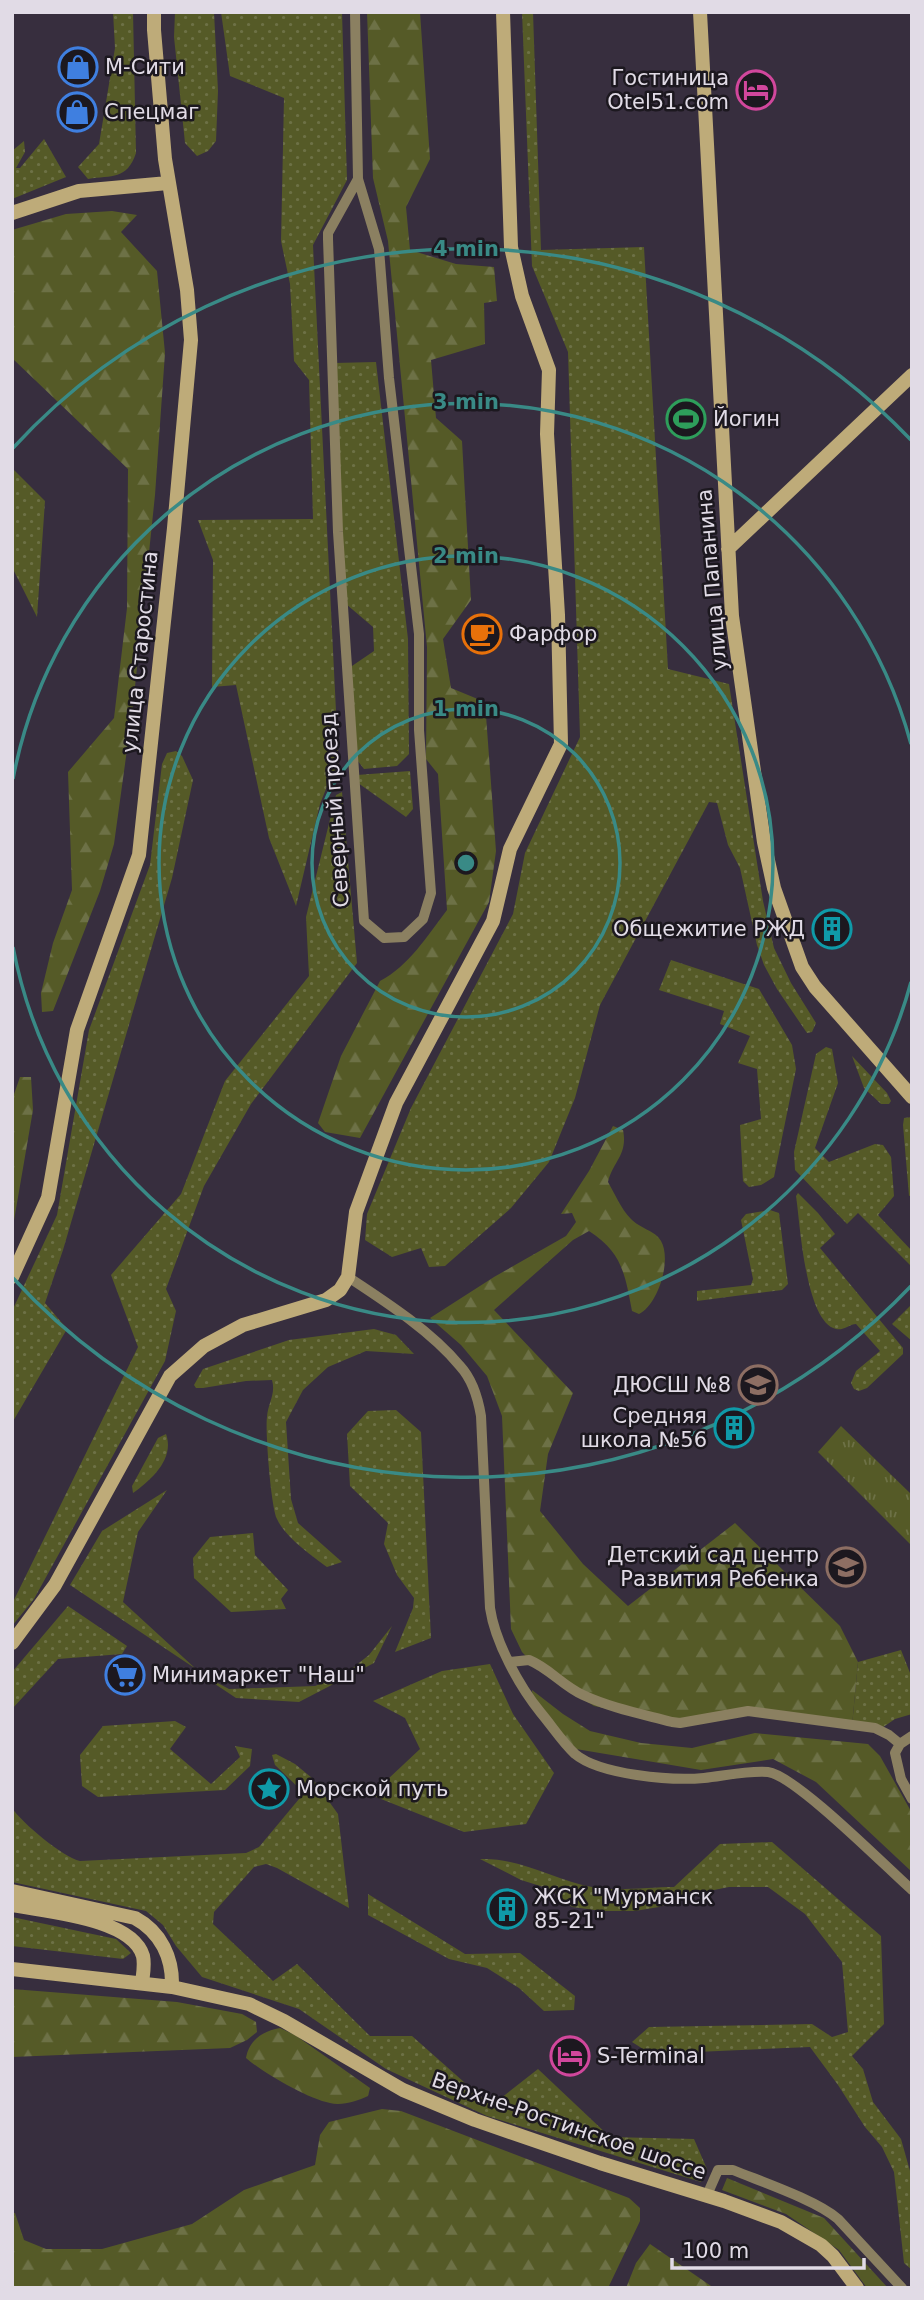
<svg xmlns="http://www.w3.org/2000/svg" width="924" height="2300" font-family="'DejaVu Sans',sans-serif">
<style>
.grass{fill:url(#grass-dots)}
.forest{fill:url(#forest-firs)}
.park{fill:url(#park-tufts)}
.lines{fill:none;stroke-linecap:round;stroke-linejoin:round}
.street{stroke:#8b8061;stroke-width:10}
.secondary{stroke:#beab79;stroke-width:14}
.ring{fill:none;stroke:#398a86;stroke-width:3.5}
.labels{text-anchor:middle;stroke-width:5;stroke-linejoin:round;paint-order:stroke}
.poi-label{font-size:21px;fill:#e1dbe6;stroke:#1c181f;text-anchor:start}
.street-label{font-size:21px;fill:#e1dbe6;stroke:#1c181f}
.centre{fill:#398a86;stroke:#1c181f;stroke-width:3.5}
.ring-label{font-size:21px;text-anchor:middle;font-weight:bold;fill:#398a86;stroke:#1c181f;stroke-width:5;stroke-linejoin:round;paint-order:stroke}
</style>
<defs>
<pattern id="grass-dots" width="8" height="8" patternUnits="userSpaceOnUse" patternTransform="scale(1.75)"><rect width="8" height="8" fill="#555a27"/><path d="M2 2h.1M6 6h.1" fill="none" stroke="#6d7146" stroke-width="1.8" stroke-linecap="round"/></pattern>
<pattern id="forest-firs" width="22" height="20" patternUnits="userSpaceOnUse" patternTransform="scale(1.75)"><rect width="22" height="20" fill="#555a27"/><path d="M5 1l3.5 6h-7zM16 11l3.5 6h-7z" fill="#6d7146"/></pattern>
<pattern id="park-tufts" width="24" height="20" patternUnits="userSpaceOnUse" patternTransform="scale(1.75)"><rect width="24" height="20" fill="#555a27"/><path d="M3 7l-1-3M5 7V3M7 7l1-3M15 17l-1-3M17 17v-4M19 17l1-3" fill="none" stroke="#6d7146"/></pattern>
</defs>
<rect width="100%" height="100%" fill="#372e3e"/>
<!-- grass -->
<path class="grass" d="M113,12H133L136,153C127,180 112,175 88,179L78,167L99,144L115,48Z
M175,12H214L218,91L216,141L208,151L197,156L185,143L174,37Z
M221,12H342L347,180L313,245L339,772L330,779L320,804L296,906L269,838L236,685L212,687L213,560L198,520L313,519L309,380L294,361L290,284L281,241L284,98L230,76Z
M522,12H533L541,250L644,247L668,669L729,684L763,901L774,948L791,983L816,1023L812,1032L807,1033L777,989L764,965L757,945L740,868L728,845L717,803L709,802L600,1005L575,1098L549,1162L511,1208L445,1266L429,1267L421,1248L392,1257L365,1240L367,1214L411,1108L513,914L525,853L580,737L568,352L532,266Z
M44,139L66,177L12,199V151L24,141L25,152L16,168H20Z
M376,362L408,639L409,754L397,766L364,769L357,760L349,668L374,651L373,627L346,604L334,363Z
M12,468L45,501L37,617L12,567Z
M176,751L182,756L193,780L172,878L63,1250L45,1303L67,1329L12,1423V1311L57,1215L89,1030L150,865L162,764L167,753Z
M410,771L413,809L406,817L358,783L357,775Z
M342,792L357,963L251,1104L204,1186L166,1289L176,1311L165,1361L34,1599L12,1626V1604L138,1347L111,1275L181,1194L225,1081L309,976L306,917L336,795Z
M671,960L759,989L792,1045L796,1069L774,1177L761,1185L749,1187L743,1181L740,1125L761,1119L757,1069L738,1063L750,1036L720,1024L724,1011L659,990Z
M826,1047L832,1049L838,1083L815,1148L829,1162L875,1144L883,1145L891,1157L894,1196L878,1215L912,1251V1267L858,1213L847,1224L795,1170L794,1152L816,1054Z
M852,1056L887,1093L891,1101L889,1104H881L864,1088Z
M912,1117V1195L909,1196L903,1125L904,1118Z
M798,1193L818,1213L835,1234L820,1248L903,1348V1354L867,1388L859,1391L854,1389L851,1383L856,1371L880,1351L856,1324C850,1324 843,1331 836,1329C805,1322 800,1221 796,1196Z
M770,1210L779,1213L788,1284L782,1290L697,1301V1291L751,1285L753,1279L741,1220L746,1214Z
M912,1304V1341L892,1324Z
M374,1329L396,1335L414,1354L366,1351L328,1367L303,1390L286,1422L291,1499L298,1523L342,1562L327,1567C311,1555 285,1537 277,1519C271,1508 265,1430 267,1417C268,1403 276,1394 272,1380L246,1381L203,1388H196L194,1385L203,1369L289,1340Z
M396,1410L421,1432L431,1638L395,1652L413,1608L414,1598L397,1575L384,1544L388,1523L350,1486L347,1434L368,1411Z
M166,1434C175,1459 151,1480 133,1493L132,1486L158,1438Z
M167,1490L138,1532L123,1602L196,1669L70,1585L102,1531Z
M253,1533L255,1555L288,1590L281,1599L286,1609L231,1612L194,1578L193,1558L210,1537Z
M68,1606L127,1646L122,1654L58,1659L12,1709V1672Z
M392,1626L374,1663L299,1702L236,1698L197,1672L229,1689L315,1686L345,1674L369,1655Z
M901,1650L912,1678V1714L895,1719L876,1732L852,1726L858,1662Z
M490,1664L513,1714L554,1773L526,1824L464,1832L371,1795L420,1749L405,1718L373,1701L442,1671Z
M175,1721L186,1727L170,1749L211,1784L240,1757L235,1746L252,1749L250,1766L225,1790L98,1797L82,1786L80,1755L103,1726Z
M276,1754L295,1764L312,1778L338,1814L349,1908L277,1868L266,1864L254,1867L214,1912L213,1924L273,1981L297,1964L370,2036H412L491,2106L538,2069L610,2137L694,2139L707,2169L701,2182L487,2116L386,2069L299,2009L202,1977L176,1946L163,1925L146,1911L12,1882V1808C22,1823 63,1857 80,1861L246,1853L259,1847L304,1793L275,1765L272,1755Z
M772,1842L881,1936L884,2024L852,2056L863,2069L873,2102L901,2139L912,2178V2270L904,2263L894,2172L882,2147L865,2127L838,2085L810,2047L651,2054L632,2042L649,2027L812,2024L832,2037L848,2032L842,1962L805,1914L768,1887H729L694,1894L659,1907L635,1911H602L572,1907L550,1889L521,1880L480,1859C518,1857 555,1880 592,1887C614,1892 650,1887 674,1887L720,1844Z
M368,1894L465,1954L520,1953L575,1996L574,2010L544,2011L519,1988L487,1968L449,1959L368,1915Z
M12,1917L116,1939L131,1953L123,1959L12,1946Z"/>
<!-- forest -->
<path class="forest" d="M367,12H420L430,159L406,207L410,250L456,264L494,267L497,301L484,303L485,344L431,360L436,418L462,441L471,600L443,639L451,688L485,702L496,851L489,902L360,1138L325,1132L318,1123L341,1056L380,981C409,966 427,936 447,910L438,774L426,759L427,647L388,241L373,178Z
M112,211L137,215L121,232L157,271L165,353L155,495L133,706L114,844L100,891L53,1011L42,1012L41,993L53,943L72,890L68,772L114,718L127,608L128,469L12,358V230L66,214Z
M20,1077H31L33,1110L12,1232V1100Z
M613,1126L623,1130C628,1155 613,1161 608,1182C615,1194 621,1209 631,1219C639,1228 656,1231 661,1241C672,1260 658,1305 639,1314L632,1311C625,1274 622,1252 589,1231L573,1240L494,1310L573,1393L548,1454L540,1511L583,1564L628,1606L735,1523L840,1626L858,1662L852,1726L758,1712L689,1725L594,1706L541,1672L522,1652L511,1629L502,1416L487,1376L461,1345L430,1318L494,1277L566,1236L576,1222L572,1213L561,1214L589,1171Z
M532,1690L563,1714L590,1731L641,1743L692,1748L755,1733L868,1744L880,1756L912,1813V1872L816,1782L773,1759L701,1770L570,1748L533,1703Z
M12,1989L177,2002L242,2014L256,2022L257,2032L247,2040L230,2048L12,2057Z
M280,2028L295,2035L370,2088L368,2096C357,2101 342,2106 330,2103C308,2099 262,2072 246,2058C249,2040 263,2031 280,2028Z
M382,2109L401,2111L629,2198L640,2208V2221L608,2288H12V2213H15L24,2240L46,2249H102L192,2224L244,2190L315,2165L320,2135L329,2122Z
M727,2178L824,2218L888,2288H867L839,2250L786,2214L722,2190Z
M650,2244L714,2288H626L636,2263Z"/>
<!-- park -->
<path class="park" d="M841,1426L912,1495V1546L818,1452Z"/>
<g class="lines">
<!-- street -->
<path class="street" d="M355,12L358,179L328,233V239L338,532L364,921L384,938L404,937L423,919L431,893L419,730V634L389,378L379,249L358,179
M348,1277C386,1302 431,1331 460,1366C472,1379 478,1398 481,1416L490,1608C495,1642 519,1686 541,1713C552,1726 562,1742 575,1754C600,1775 672,1781 704,1778C723,1776 750,1770 768,1772C795,1775 887,1868 912,1890
M510,1662L529,1660C549,1668 563,1686 583,1695C611,1708 642,1714 672,1722L680,1723L748,1711L875,1728L889,1735L900,1744
M912,1736L900,1744L895,1753L901,1779L912,1799
M707,2195L718,2170H733C762,2182 816,2200 838,2219L902,2288"/>
<!-- secondary -->
<path class="secondary" d="M700,12L732,616L764,842L774,888L802,967L815,987L912,1097
M12,213L79,191L168,183
M728,549L912,375
M12,1277L48,1198L77,1030L139,855L174,528L191,340L187,290L165,159L154,30V12
M12,1643L55,1585L170,1376L204,1346L243,1325L326,1300L340,1290L348,1277L356,1212L396,1103L493,921L510,849L561,744L558,615L547,434L549,370L522,296L511,247L503,12
M12,1891L135,1918C161,1932 173,1958 172,1987
M12,1905C47,1912 132,1918 143,1956C145,1965 143,1974 142,1983
M12,1969L172,1987L249,2004L284,2021L403,2090L475,2120L600,2163L724,2201L781,2222L821,2245L833,2256L857,2288"/>
</g>
<!-- distance rings -->
<g class="ring">
<circle cx="466" cy="863" r="154"/>
<circle cx="466" cy="863" r="307"/>
<path d="M911 982A461 461 0 0 1 13 947M13 779A461 461 0 0 1 911 744"/>
<path d="M911 1286A614 614 0 0 1 13 1278M13 448A614 614 0 0 1 911 440"/>
</g>
<!-- icons -->
<defs>
<g id="shop-ring" transform="scale(2.0125)"><circle r="9.5" fill="#1c181f" stroke="#3f7fe0" stroke-width="1.5"/><path d="M-5-2.5h2.3a2.7 3.5 0 0 1 5.4 0H5L5.5 6h-11ZM-1.5-2.5h3a1.5 2.3 0 0 0-3 0Z" fill="#3f7fe0"/></g>
<g id="hotel-ring" transform="scale(2.0125)"><circle r="9.5" fill="#1c181f" stroke="#d1479c" stroke-width="1.5"/><path d="M-6-4.5h1.5V1H6V5H4.5V3h-9V5H-6ZM-4 0a1.8 1.8 0 1 1 3.6 0ZM.5 0V-2.5h3Q6-2.5 6 0Z" fill="#d1479c"/></g>
<g id="stadium-ring" transform="scale(2.0125)"><circle r="9.5" fill="#1c181f" stroke="#2e9e5b" stroke-width="1.5"/><path d="M0-5a6.5 5 0 1 0 0 10a6.5 5 0 1 0 0-10ZM-3.5-1.8h7v3.6h-7Z" fill="#2e9e5b"/></g>
<g id="cafe-ring" transform="scale(2.0125)"><circle r="9.5" fill="#1c181f" stroke="#e8710a" stroke-width="1.5"/><path d="M-5.5-4.5H6V0H3Q3 3.5 0 3.5H-2.5Q-5.5 3.5-5.5 0ZM3-3.2v2h1.7v-2ZM-6 4.5H4V6H-6Z" fill="#e8710a"/></g>
<g id="building-ring" transform="scale(2.0125)"><circle r="9.5" fill="#1c181f" stroke="#0f9aa8" stroke-width="1.5"/><path d="M-4-6H4V6H1V3H-1V6H-4ZM-2.5-4.3h1.7v1.8h-1.7ZM.8-4.3h1.7v1.8H.8ZM-2.5-1h1.7V.8h-1.7ZM.8-1h1.7V.8H.8Z" fill="#0f9aa8"/></g>
<g id="school-ring" transform="scale(2.0125)"><circle r="9.5" fill="#1c181f" stroke="#8d6e63" stroke-width="1.5"/><path d="M0-5L7-2L0 1L-7-2ZM-4 1L0 2.5L4 1V4Q0 6-4 4Z" fill="#8d6e63"/></g>
<g id="supermarket-ring" transform="scale(2.0125)"><circle r="9.5" fill="#1c181f" stroke="#3f7fe0" stroke-width="1.5"/><path d="M-6-5.5h2.5l.6 2H6L4.5 2H-2.5L-4.4-4H-6ZM-1.5 3.2a1.3 1.3 0 1 0 .1 0ZM3 3.2a1.3 1.3 0 1 0 .1 0Z" fill="#3f7fe0"/></g>
<g id="sight-ring" transform="scale(2.0125)"><circle r="9.5" fill="#1c181f" stroke="#0f9aa8" stroke-width="1.5"/><path d="M0-6L1.8-2.2L6-1.7L2.9 1.2L3.7 5.4L0 3.3L-3.7 5.4L-2.9 1.2L-6-1.7L-1.8-2.2Z" fill="#0f9aa8"/></g>
</defs>
<g fill-rule="evenodd">
<use href="#shop-ring" x="78" y="67"/>
<use href="#hotel-ring" x="756" y="90"/>
<use href="#shop-ring" x="77" y="112"/>
<use href="#stadium-ring" x="686" y="419"/>
<use href="#cafe-ring" x="482" y="634"/>
<use href="#building-ring" x="832" y="929"/>
<use href="#school-ring" x="758" y="1385"/>
<use href="#building-ring" x="734" y="1428"/>
<use href="#school-ring" x="846" y="1567"/>
<use href="#supermarket-ring" x="125" y="1675"/>
<use href="#sight-ring" x="269" y="1789"/>
<use href="#building-ring" x="507" y="1909"/>
<use href="#hotel-ring" x="570" y="2056"/>
</g>
<g class="labels">
<!-- poi labels -->
<g class="poi-label">
<text x="105" y="74">М-Сити</text>
<text x="729" y="85" text-anchor="end">Гостиница<tspan x="729" dy="24">Otel51.com</tspan></text>
<text x="104" y="119">Спецмаг</text>
<text x="713" y="426">Йогин</text>
<text x="509" y="641">Фарфор</text>
<text x="805" y="936" text-anchor="end">Общежитие РЖД</text>
<text x="731" y="1392" text-anchor="end">ДЮСШ №8</text>
<text x="707" y="1423" text-anchor="end">Средняя<tspan x="707" dy="24">школа №56</tspan></text>
<text x="819" y="1562" text-anchor="end">Детский сад центр<tspan x="819" dy="24">Развития Ребенка</tspan></text>
<text x="152" y="1682">Минимаркет "Наш"</text>
<text x="296" y="1796">Морской путь</text>
<text x="534" y="1904">ЖСК "Мурманск<tspan x="534" dy="24">85-21"</tspan></text>
<text x="597" y="2063">S-Terminal</text>
</g>
<!-- street labels -->
<g class="street-label">
<text transform="translate(712 580) rotate(-95)" y="7">улица Папанина</text>
<text transform="translate(140 652) rotate(-84)" y="7">улица Старостина</text>
<text transform="translate(335 810) rotate(-94)" y="7">Северный проезд</text>
<text transform="translate(569 2126) rotate(19)" y="7">Верхне-Ростинское шоссе</text>
</g>
</g>
<circle cx="466" cy="863" r="10" class="centre"/>
<g class="ring-label">
<text x="466" y="256">4 min</text>
<text x="466" y="409">3 min</text>
<text x="466" y="563">2 min</text>
<text x="466" y="716">1 min</text>
</g>
<!-- border -->
<rect width="924" height="2300" fill="none" stroke="#e1dbe6" stroke-width="28"/>
<!-- scale -->
<path d="M672 2258v10h192v-10" fill="none" stroke="#e1dbe6" stroke-width="3.5"/>
<text x="682" y="2258" font-size="21" fill="#e1dbe6" stroke="#1c181f" stroke-width="5" paint-order="stroke">100 m</text>
</svg>
